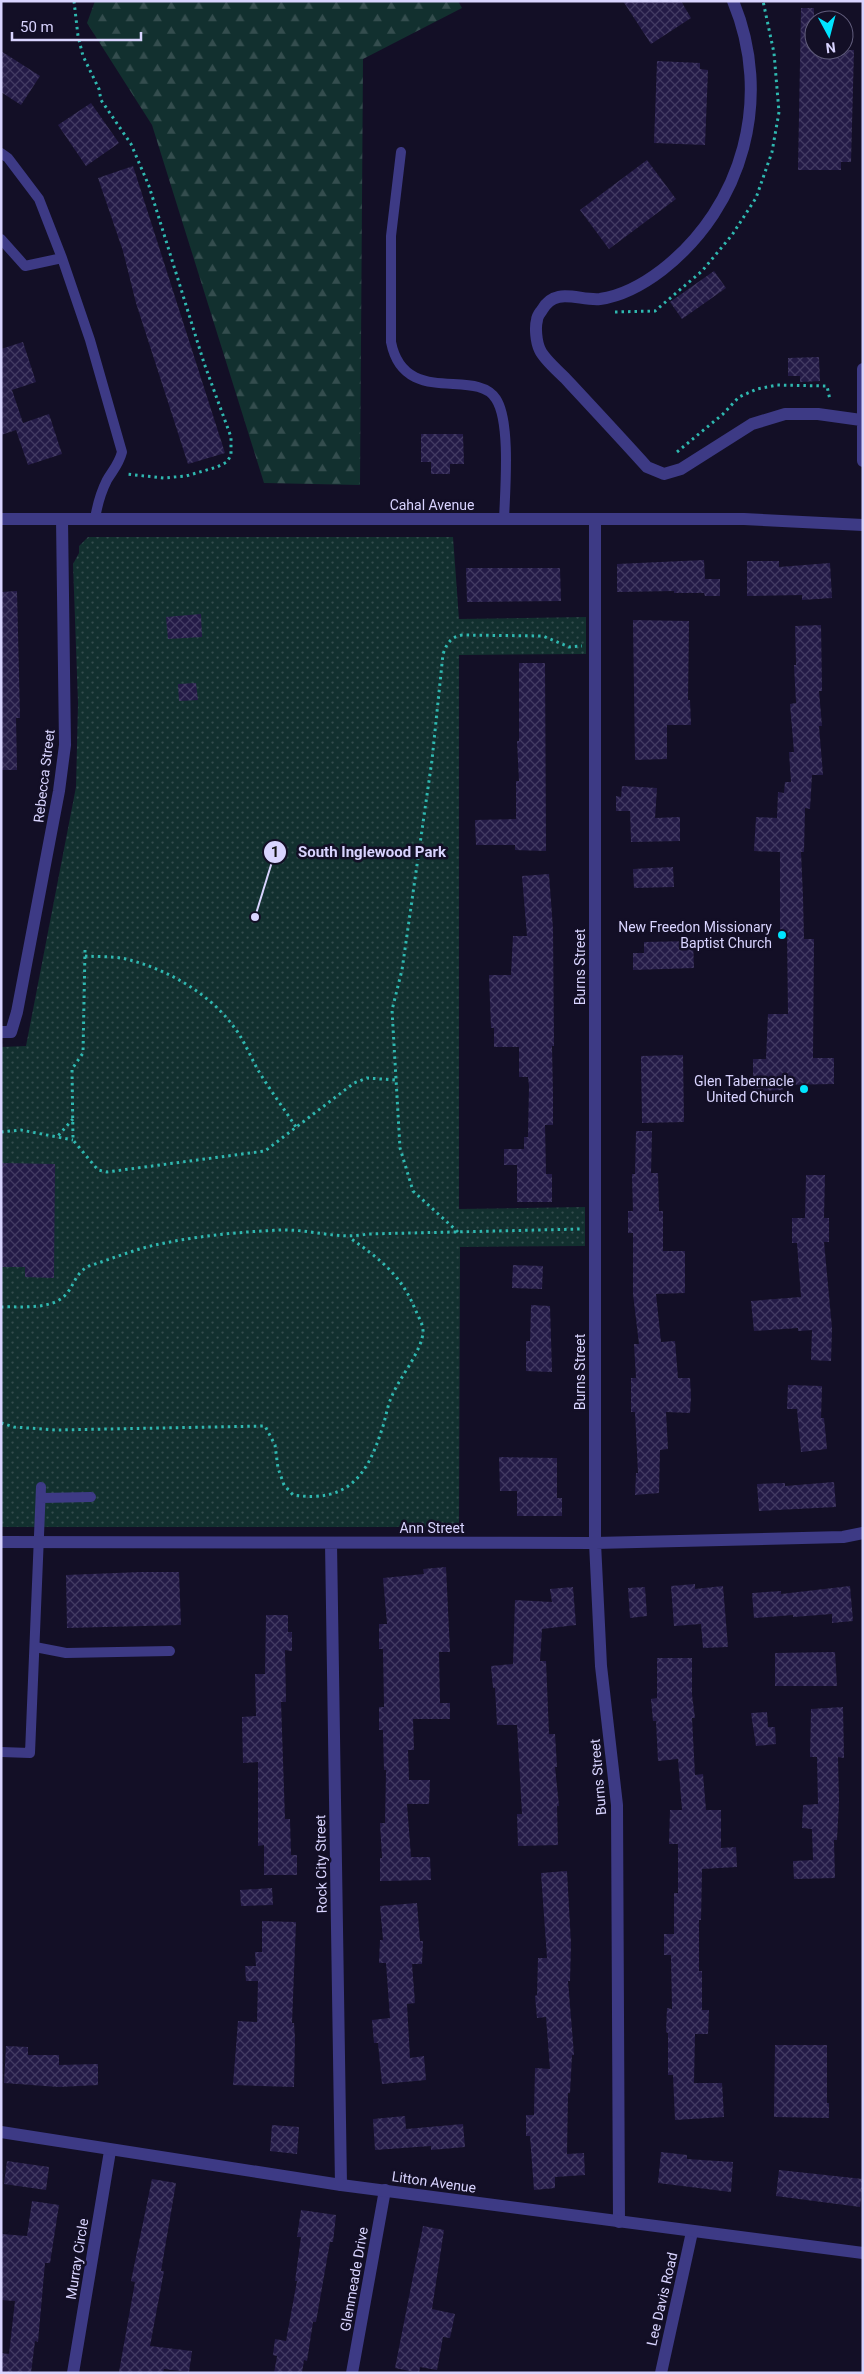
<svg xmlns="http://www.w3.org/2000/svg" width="864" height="2374" font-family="Roboto,sans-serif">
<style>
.forest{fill:url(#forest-firs)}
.park{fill:url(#park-dots)}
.building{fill:url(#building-cross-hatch)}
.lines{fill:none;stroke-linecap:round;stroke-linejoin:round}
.path{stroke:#2fb8b0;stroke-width:3;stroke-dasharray:2.5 4;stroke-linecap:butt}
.service{stroke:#3d3a85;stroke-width:10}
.minor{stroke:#3d3a85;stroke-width:12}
.tertiary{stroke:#3d3a85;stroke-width:12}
.poi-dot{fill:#00e5ff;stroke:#130f26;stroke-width:2}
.labels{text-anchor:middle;stroke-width:5;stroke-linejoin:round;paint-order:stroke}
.street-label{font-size:14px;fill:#d9d4ff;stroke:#130f26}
.poi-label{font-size:14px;fill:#d9d4ff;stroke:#130f26;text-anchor:end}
.leader{fill:none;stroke:#d9d4ff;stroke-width:2}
.callout-dot{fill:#d9d4ff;stroke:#130f26;stroke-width:2}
.mark-label{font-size:15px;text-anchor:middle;font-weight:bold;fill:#111}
.callout-label{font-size:15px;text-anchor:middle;font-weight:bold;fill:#d9d4ff;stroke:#130f26;stroke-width:5;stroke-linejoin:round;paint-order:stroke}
</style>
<defs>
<pattern id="forest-firs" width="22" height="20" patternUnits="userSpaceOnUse" patternTransform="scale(1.25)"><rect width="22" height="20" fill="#12302f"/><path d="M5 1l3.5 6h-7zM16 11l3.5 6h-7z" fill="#344d4e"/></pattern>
<pattern id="park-dots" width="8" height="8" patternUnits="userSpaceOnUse" patternTransform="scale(1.25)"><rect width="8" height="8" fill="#12302f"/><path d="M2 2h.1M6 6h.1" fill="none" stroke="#344d4e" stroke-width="1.8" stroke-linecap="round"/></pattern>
<pattern id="building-cross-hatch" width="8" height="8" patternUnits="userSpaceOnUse" patternTransform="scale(1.25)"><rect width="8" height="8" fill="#241b47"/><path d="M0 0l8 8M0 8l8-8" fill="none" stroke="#433b63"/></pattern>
</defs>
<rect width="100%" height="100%" fill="#130f26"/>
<!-- forest -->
<path class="forest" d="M95,1H458L462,8L363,59L360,485L264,483L152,125L87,23Z"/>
<!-- park -->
<path class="park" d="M88,537H453L459,619L586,617V654L459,655V1209L585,1207V1246L460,1247L459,1527H1V1047L26,1046L76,787L78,703L73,564L79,553V546Z"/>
<!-- building -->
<path class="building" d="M623,1H681L691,18L651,44Z
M801,8H814V50H854L851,162H841V170H798Z
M1,51L40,76L21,105L1,92Z
M657,61L700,63V69L708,70L705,145L654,143Z
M91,103L119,143L86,166L58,125Z
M647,160L676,199L609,249L580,210Z
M133,166L225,453L188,464L136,303L123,251L98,178Z
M714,271L726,288L682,319L670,302Z
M23,342L36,382L12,390L23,423L49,414L62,454L28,465L16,430L1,435V349Z
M819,357L820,381L800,382V376H788V358Z
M421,434H463L464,464H450V474H431V462H421Z
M704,560L705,579H720V596H705L704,593H674V591L617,592V564Z
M747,561H779V567L830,563L832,598L802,600V595L747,596Z
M466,568H560L561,601L467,602Z
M17,591L20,718H16L17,770H1V592Z
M201,614L202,637L168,639L166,617Z
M633,620L689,621L688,700H690L691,725H667V759L635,760Z
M821,625L822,691H819L822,726H819L823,775H812L810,809L805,808L804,852H801L803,897L804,939H814L813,1058H834V1084L783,1085V1090L753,1091V1059H766L768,1014H788L787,933H780V852L754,851L756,817L777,818L778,792L784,793L785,782H791L789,752H794L790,704L796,703L794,665H796L795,626Z
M519,663H545L546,851L515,850V845H476L475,820L516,819V781H519L517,741H519Z
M196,683L198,700L179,701L178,684Z
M622,786L657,788L655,818L680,817V841L631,842L630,811H616V796L621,797Z
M673,867L674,887L634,888L633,869Z
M549,874L553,929L554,1046H552L553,1096V1125H545L546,1174H552V1202H517V1165H504V1149H524V1137H528L529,1086L528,1077H519V1047H494V1028H491L489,975H511L513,936H527L522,876Z
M693,941L694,968L633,970V953H644V942Z
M683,1055L684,1122L642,1123L641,1056Z
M636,1131H652L651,1173H658L659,1211H663V1251H685V1293L656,1294L661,1342L675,1341L678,1378H690L691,1397L690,1413L666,1412L668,1449L660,1450L659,1493L635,1495L636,1473H638L635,1412H631V1378H636L634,1344H639L633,1294V1233H628V1211H633L632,1174H635Z
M1,1163L55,1164L54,1278L25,1277V1267H1Z
M806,1175H825L824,1218H829V1242H824L832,1328L831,1361L811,1360L812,1330L798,1331V1328L754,1331L751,1301L801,1297L797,1243H792V1218H805Z
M513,1265L543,1266L542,1289L512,1288Z
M531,1305L550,1306L552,1372L526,1371V1341H530Z
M788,1385L822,1386L821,1418H824L827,1449L801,1452L797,1409H787Z
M499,1457L557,1458V1498H562V1516H517V1491H500Z
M834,1482L836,1507L759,1511L757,1484L785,1483V1486Z
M446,1567L450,1652H439L440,1703H450V1719H413L414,1750H408L409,1780H430L429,1804H407L411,1857H430L431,1880L380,1881V1858H382L380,1823H385L386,1770H384L383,1730H379V1707H384L383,1649H379V1624H387L383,1578L424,1574L423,1569Z
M141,1572H179L181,1625L67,1628L66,1575Z
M695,1584V1589L723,1586L728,1647L703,1648L701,1624L674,1626L671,1586Z
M850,1586L853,1621L832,1623V1614L793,1617V1615L754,1618L752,1593L781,1591V1594Z
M573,1587L576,1625L542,1629L540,1661H546L549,1734H555L557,1767H555L559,1806H557L558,1845L518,1846L517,1814H522L517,1725H497L495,1688H493L491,1666L513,1664L515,1600L552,1602L550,1589Z
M645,1587L647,1616L630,1618L628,1588Z
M266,1615H288V1632H292V1651L285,1650L286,1702H281L285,1819H290L291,1855H297V1875H264V1845L258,1846V1762L243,1763L242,1717L256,1716L255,1674H265Z
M835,1652L837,1686H775V1653Z
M657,1658H692V1695L695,1718H692L695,1775L703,1774L706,1810H721V1848L736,1847L737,1867L702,1869L701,1920H699V1971H702V2010H709L708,2034H695L694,2083H722L724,2117L675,2120L673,2075H668V2033L666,2032L667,2008L672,2009L671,1955H664V1934H674V1893H678V1844H669L670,1810H682L678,1759L658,1761L656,1721H653L651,1699L657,1698Z
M843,1707L844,1758L838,1757L839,1802L837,1840H834L835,1878L794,1879L793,1861L813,1860L812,1829L802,1828L803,1805L818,1804L817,1757H810L811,1709Z
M767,1712L768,1727H775L776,1744L756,1746L751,1713Z
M567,1871L571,1944L570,1981H568L574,2055H572L570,2093H568L567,2154L584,2153L585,2175L555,2177V2188L534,2190L530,2136H526V2115H534L535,2068L550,2069L546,2017L537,2018L535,1996L537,1995L538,1958H547L541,1873Z
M272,1888L273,1905L241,1906L240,1890Z
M417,1903L420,1941H423L422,1964H412L415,2003L407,2004L410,2058L424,2056L426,2080L382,2084L378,2043H374L372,2020L390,2018L386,1963H379L380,1940H383L380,1906Z
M262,1921L296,1922L292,2023H294L295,2038L294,2087L233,2085L238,2021L257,2022L258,1981H246L245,1966H256L255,1952H262Z
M775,2045H827V2103H829V2118L774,2117Z
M6,2046L28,2047V2055H59V2065L98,2064V2085L59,2087L4,2083Z
M405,2116L406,2129L463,2124L465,2147L431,2150V2146L375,2150L373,2119Z
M272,2125L299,2127L297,2154L270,2151Z
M661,2152L687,2155V2159L733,2162L731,2192L658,2183Z
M7,2161L49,2167L46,2190L4,2184Z
M779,2170L863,2179L860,2207L776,2196Z
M152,2179L176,2183L161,2271H164L150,2346L192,2351L189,2372L164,2369L163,2373L119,2372L135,2282L131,2281Z
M32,2201L59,2205L50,2263H45L38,2342L35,2341L31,2373H1V2353L9,2354L15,2301L1,2300V2234L27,2236Z
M301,2210L336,2215L333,2242H330L316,2322H313L307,2361L304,2360L302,2373H274L277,2356L273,2355L275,2339L286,2341L297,2281H295L301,2237H297Z
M423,2226L444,2230L432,2309L455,2314L450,2338L443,2337L437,2370L420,2367L419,2373L395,2368Z"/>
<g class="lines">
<!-- path -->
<path class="path" d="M74,1L78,36L83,56L99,89L101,100L131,144L149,186L204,363L231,437V455L227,462L217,467L186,476L164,478L126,474
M615,312L655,311L702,271L732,235L756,198L772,152L779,112L774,53L763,1
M677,452L723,414L739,397L757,389L777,385L827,386L830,400
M85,950L83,1053L72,1069L73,1140L98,1170L107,1172L265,1151L354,1083L367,1078L395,1080
M85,956C98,957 113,956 126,959C167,969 209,993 234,1027C244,1040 250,1056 258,1070C270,1090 284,1109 296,1127
M73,1119L57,1137L73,1140
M1,1132L21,1130L57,1137
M458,1232L413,1191L400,1148L392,1010L402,970L432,760L443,654C447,643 451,637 462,635L543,636L569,647L582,646
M1,1307C22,1306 54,1311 68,1292C75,1282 77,1272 89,1266C111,1259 133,1250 155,1245C196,1236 238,1232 280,1230C310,1229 339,1240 367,1234L582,1229
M1,1423L14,1427L56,1430L265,1426L275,1445L278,1468L284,1485L293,1495C347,1503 367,1477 382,1429C386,1418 387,1406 392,1396C399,1378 423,1350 423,1331C423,1324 418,1316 415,1309C401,1275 380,1259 350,1238"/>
<!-- service -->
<path class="service" d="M401,152L391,236V342C404,408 476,367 496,399C511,422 505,491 504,520
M1,153L8,158L39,199L62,258L90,340L122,452C119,464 113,470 107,480C101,492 97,506 95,519
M1,239L25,266L62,258
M41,1498L91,1497
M35,1647L66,1653L170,1651
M1,1752L30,1753L41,1487"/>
<!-- minor -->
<path class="minor" d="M733,1C773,97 744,206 662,270C645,283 622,296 600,299C579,301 555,286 542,310C540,313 537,316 537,320C535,327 536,342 540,350C544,359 557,370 565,378C592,407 620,437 647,467L664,474L681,469L752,424L785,414H818L861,420
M863,369V461
M595,520V1543L601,1666L617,1805L619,2222
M1,1032H11L17,1012L59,791L65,745L62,519
M1,1542L595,1543L843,1537L863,1533
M331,1543L341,2185
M73,2373L110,2151
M352,2373L385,2190
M661,2373L692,2232"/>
<!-- tertiary -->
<path class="tertiary" d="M1,519H744L863,525
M1,2132L341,2185L863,2253"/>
</g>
<!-- markers -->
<g class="poi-dot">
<circle cx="782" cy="935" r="5"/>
<circle cx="804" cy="1089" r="5"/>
</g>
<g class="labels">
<!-- street labels -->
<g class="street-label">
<text x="432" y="510">Cahal Avenue</text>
<text transform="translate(44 776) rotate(-83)" y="5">Rebecca Street</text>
<text transform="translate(580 967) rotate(-90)" y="5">Burns Street</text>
<text transform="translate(580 1372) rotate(-90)" y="5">Burns Street</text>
<text x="432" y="1533">Ann Street</text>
<text transform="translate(598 1777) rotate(-95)" y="5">Burns Street</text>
<text transform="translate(321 1864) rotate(-91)" y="5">Rock City Street</text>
<text transform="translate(434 2182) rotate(8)" y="5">Litton Avenue</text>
<text transform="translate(77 2259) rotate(-81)" y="5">Murray Circle</text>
<text transform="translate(354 2279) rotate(-80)" y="5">Glenmeade Drive</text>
<text transform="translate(662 2299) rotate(-77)" y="5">Lee Davis Road</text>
</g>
<!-- poi labels -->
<g class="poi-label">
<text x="772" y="932">New Freedon Missionary<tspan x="772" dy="16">Baptist Church</tspan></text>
<text x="794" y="1086">Glen Tabernacle<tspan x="794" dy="16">United Church</tspan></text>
</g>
</g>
<!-- callouts -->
<path class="leader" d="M255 917L275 852"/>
<g class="callout-dot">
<circle cx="255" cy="917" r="5"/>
<circle cx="275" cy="852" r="12"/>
</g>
<g class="mark-label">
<text x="275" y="857">1</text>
</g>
<g class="callout-label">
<text x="372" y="857">South Inglewood Park</text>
</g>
<!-- border -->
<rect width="864" height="2374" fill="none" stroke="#d9d4ff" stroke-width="5"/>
<!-- north arrow -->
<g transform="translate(829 35) rotate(173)"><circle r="24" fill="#130f26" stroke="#625e7d"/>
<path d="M0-4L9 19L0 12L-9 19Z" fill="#00e5ff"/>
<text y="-8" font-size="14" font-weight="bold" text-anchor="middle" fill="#d9d4ff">N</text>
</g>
<!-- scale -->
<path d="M12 32v8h129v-8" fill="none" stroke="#d9d4ff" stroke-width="2.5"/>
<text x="20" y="32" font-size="15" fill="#d9d4ff" stroke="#130f26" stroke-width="4" paint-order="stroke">50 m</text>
</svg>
